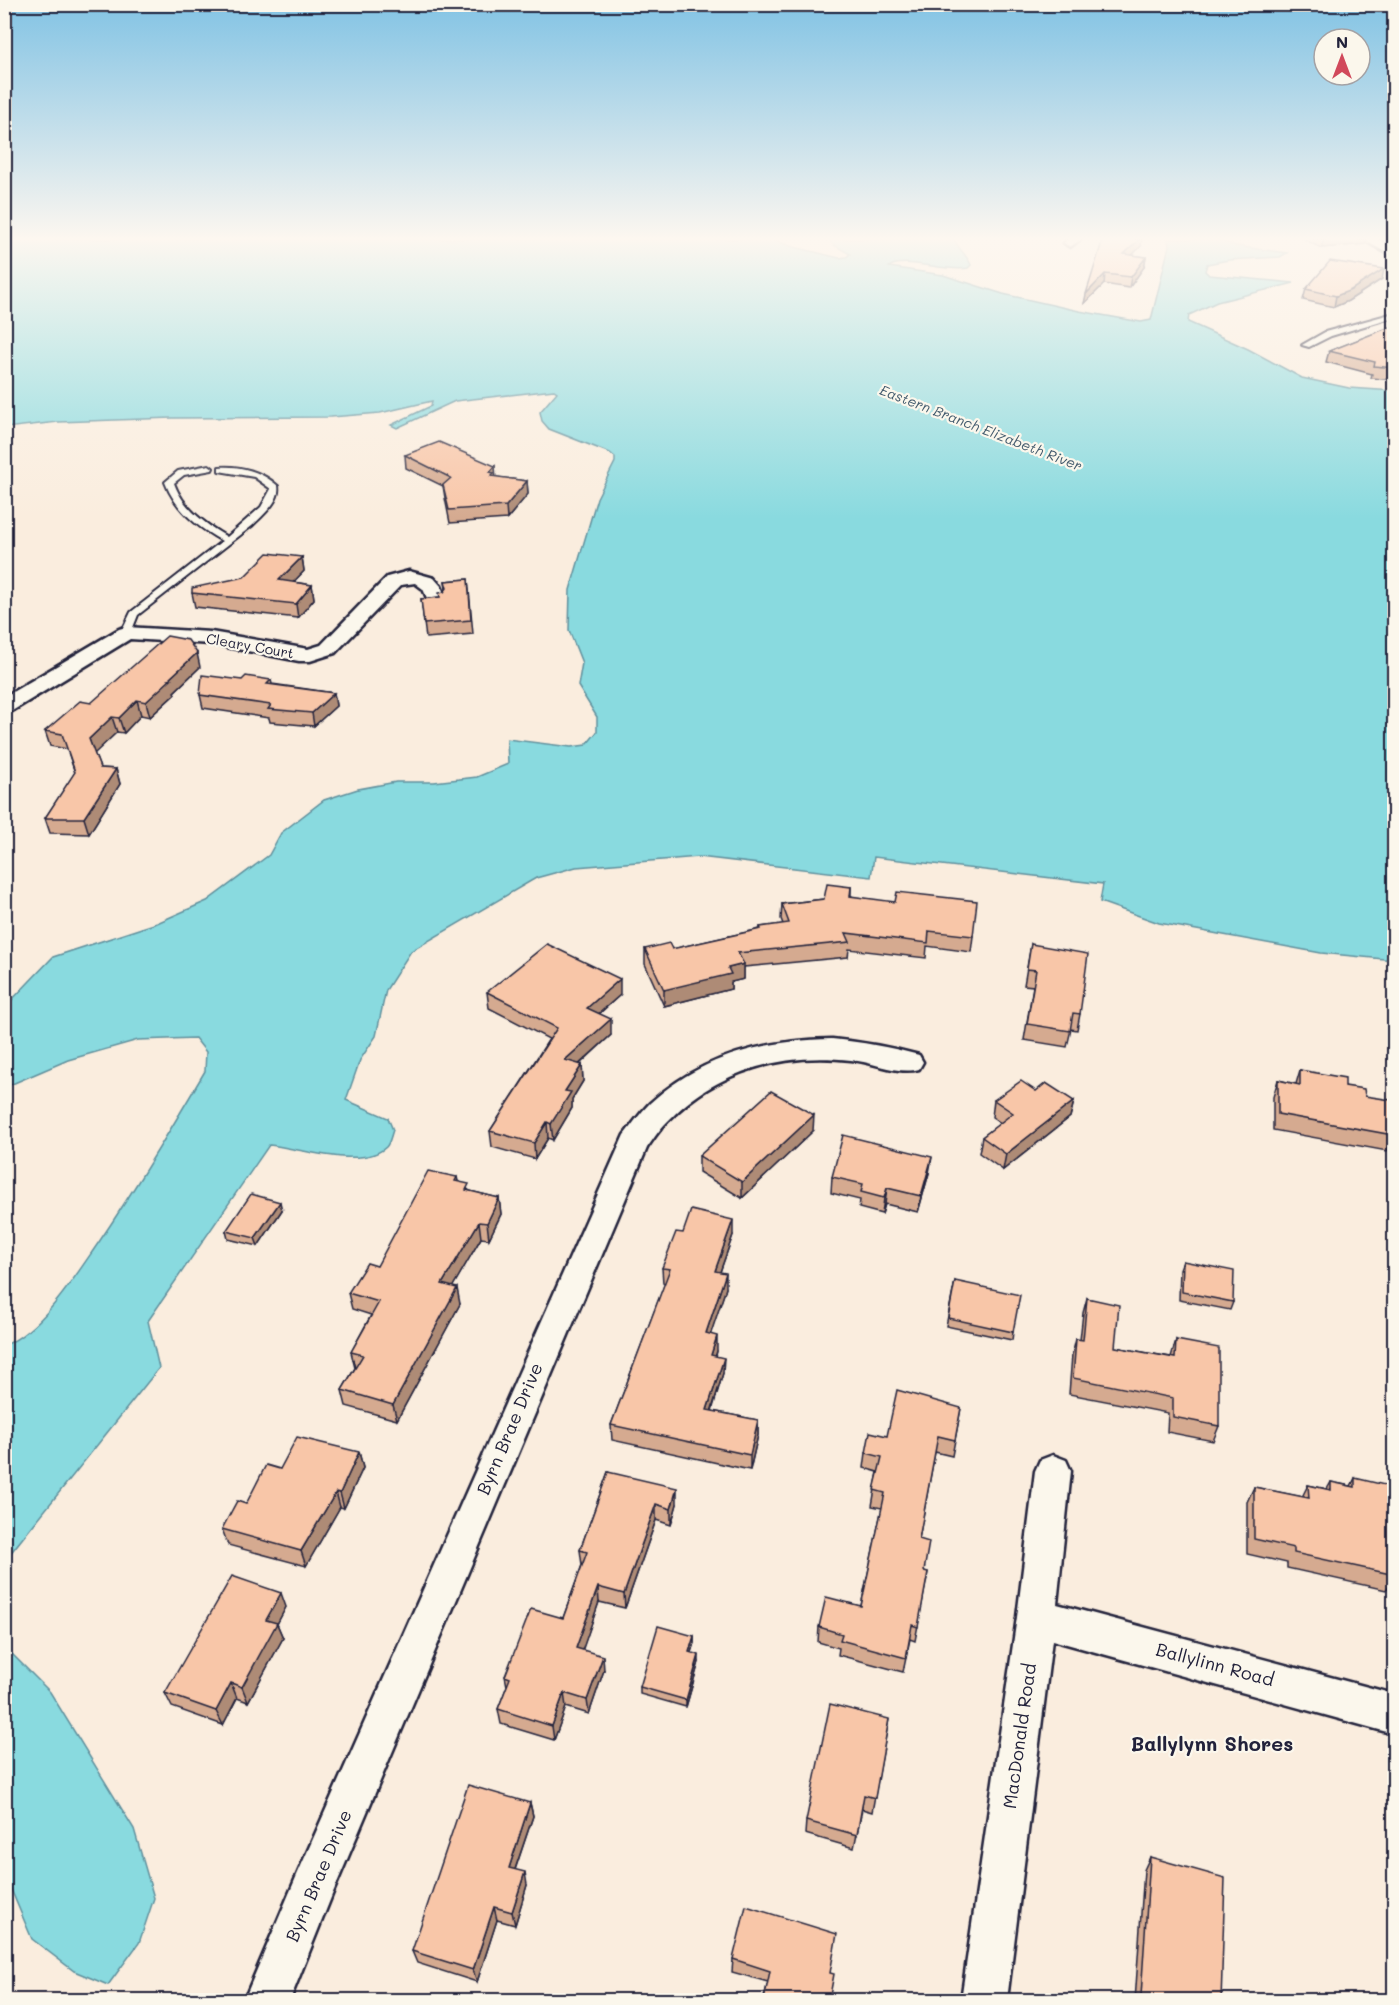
<svg xmlns="http://www.w3.org/2000/svg" width="1399" height="2005" font-family="Mali,sans-serif">
<style>
.water{fill:#89dadf;stroke:#60909d;stroke-width:1.5}
.lines{fill:none;stroke-linecap:round;stroke-linejoin:round}
.service-casing{stroke:#22223b;stroke-width:4}
.minor-casing{stroke:#22223b;stroke-width:5}
.service{fill:#fbf7ec;fill-rule:evenodd}
.minor{fill:#fbf7ec;fill-rule:evenodd}
.wall{fill:#d5aa90;stroke:#22223b;stroke-width:1.5}
.shaded-wall{fill:#ae8b76;stroke:#22223b;stroke-width:1.5}
.building{fill:#f8c6a8;stroke:#22223b;stroke-width:1.5}
.labels{text-anchor:middle;stroke-width:4.5;stroke-linejoin:round;paint-order:stroke}
.far-water-label{font-size:14px;font-style:italic;fill:#41596c;stroke:#fbf7ec}
.far-street-label{font-size:14px;fill:#22223b;stroke:#fbf7ec}
.near-street-label{font-size:18px;fill:#22223b;stroke:#fbf7ec}
.near-neighbourhood-label{font-size:20px;font-weight:bold;fill:#22223b;stroke:#fbf7ec}
</style>
<rect width="100%" height="100%" fill="#faedde"/>
<filter id="ink" filterUnits="userSpaceOnUse"><feTurbulence type="fractalNoise" baseFrequency=".0167" numOctaves="2"/><feDisplacementMap in="SourceGraphic" scale="12" xChannelSelector="R" yChannelSelector="G"/><feConvolveMatrix kernelMatrix="1 2 1 2 8 2 1 2 1" color-interpolation-filters="sRGB"/></filter>
<g filter="url(#ink)">
<!-- water -->
<path class="water" d="M5,239H773L790,246L839,258L846,257L850,254L834,245L828,239H954C958,249 967,255 971,265L968,268C949,273 901,256 889,267L943,275L1003,294L1079,311L1141,322L1151,320L1169,246L1168,239H1216L1236,246L1287,253L1280,257L1229,260L1207,264L1205,271L1209,275L1294,283L1217,302L1189,315L1188,322L1248,349L1302,378L1349,388L1394,391V960L1321,953L1159,923L1100,902L1103,884L874,857L871,877L699,857L576,867L536,878L411,951L386,990L376,1036L360,1060L346,1100L388,1118L393,1130C391,1135 390,1143 386,1147C362,1170 299,1148 269,1145L148,1321L159,1368L5,1560V1345C43,1329 76,1275 99,1242C137,1186 171,1129 205,1071L206,1052L195,1038L138,1040L68,1060L5,1087L6,1006L53,957L157,923L207,901L269,855L281,833L324,800L358,789L396,782H434L477,777L508,764L507,739L571,747L586,745L597,732V717L578,686L582,663L569,630L570,590L597,498L615,462V457L610,453L549,429L542,421L540,412L557,392L554,390L455,401L397,428L391,425L431,406L432,401L380,413L331,417L172,418L58,422L5,428Z
M5,1647L50,1692L134,1829L154,1898L139,1943L108,1985L74,1971L32,1939L5,1875Z"/>
<g class="lines">
<!-- service casing -->
<g class="service-casing">
<path id="service" d="M1394,313V317L1331,336L1309,347L1302,345L1325,332Z
M209,465L213,468L212,470L184,475L174,483C183,508 205,524 227,537L261,507L271,489L254,477L219,471V467C240,465 263,472 278,486C281,501 262,516 252,526L138,615L130,635H122L121,633L131,612L222,541C197,527 175,509 165,482L178,471Z"/>
</g>
<!-- minor casing -->
<g class="minor-casing">
<path id="minor" d="M1068,239H1081L1070,247L1064,243Z
M1362,239H1377L1394,248V257Z
M409,571L434,578L441,586L447,601L444,605H430L423,589L415,583L401,585L335,653L310,661H299L211,644L130,639L12,711L4,712V697L119,629L126,627L211,632L308,649L321,645L387,577Z
M832,1039C862,1042 890,1047 919,1055L923,1062L919,1069C899,1075 873,1062 851,1060C785,1052 718,1070 670,1119C661,1127 654,1138 647,1148L332,1895L290,2000H244L297,1875L624,1135C632,1125 640,1113 650,1103C701,1056 765,1040 832,1039Z
M1053,1455L1066,1460L1071,1471L1057,1604L1394,1694V1734L1052,1640L1007,2000H961L1017,1617L1035,1471L1040,1460Z"/>
</g>
<!-- service -->
<use href="#service" class="service"/>
<!-- minor -->
<use href="#minor" class="minor"/>
</g>
<!-- wall -->
<path class="wall" d="M1103,239L1141,246L1132,255L1146,257L1144,267L1129,288L1104,284L1084,304Z
M1304,239H1367L1365,244L1321,248Z
M1382,279L1348,301L1334,307L1303,300L1306,289Z
M1395,325V380L1371,378L1372,374L1326,362L1329,351Z
M405,455L496,477L527,481L528,494L507,519L450,523L445,498L443,486L406,468Z
M302,557L304,571L293,582L312,585L314,599L298,618L195,607L192,593L244,577Z
M468,579L473,634L426,638L421,599L440,597L446,589L445,581Z
M200,667L174,692L175,694L150,717L141,715L124,733L117,732L94,753L100,768L116,769L120,784L89,834L50,833L45,818L75,773L67,749L50,746L45,731L91,703Z
M242,680H271L272,684L334,693L336,706L314,726L270,722L269,718L203,708L200,695Z
M851,887V896L973,936L971,952L927,946L926,958L849,949L848,957L744,967V979L731,982V989L664,1006L645,964V949H672L760,929V927L783,924L781,919L782,904L824,899Z
M1031,944L1080,1014L1077,1030L1071,1029L1067,1047L1024,1040L1033,986L1024,985Z
M487,992L620,995L599,1014L611,1035L580,1064L582,1065L583,1081L572,1099V1108L553,1140L548,1138L535,1159L492,1147L490,1131L549,1039L489,1008Z
M1300,1070L1345,1086L1365,1096L1393,1135L1387,1151L1273,1130V1097L1278,1080L1296,1084Z
M1036,1091L1074,1101L1070,1117L1003,1170L979,1153L982,1137L1001,1123L992,1117L994,1100Z
M813,1131L742,1198L699,1172V1156Z
M929,1173L918,1212L885,1204L882,1214L859,1208L860,1200L831,1193L832,1177Z
M457,1177L458,1181L470,1191L499,1198L501,1214L489,1239L481,1238L452,1287L460,1304L397,1420L346,1406L342,1390L355,1368L351,1352L371,1315L352,1309L348,1293L377,1266Z
M282,1210L258,1246L228,1239L226,1231Z
M683,1233L733,1235L720,1272L726,1288L710,1334L717,1351L716,1356L723,1373L712,1411L758,1420V1435L750,1470L612,1440L611,1425L665,1283H663L662,1268Z
M1183,1261L1233,1302L1230,1310L1179,1300L1180,1269Z
M955,1281L1013,1332L1012,1340L946,1326Z
M1087,1298L1115,1347L1171,1357L1176,1340L1219,1426L1213,1441L1167,1432L1168,1413L1069,1394L1072,1355L1076,1339L1080,1340L1083,1313Z
M961,1408L952,1456L935,1452L919,1539L924,1571L928,1572L915,1641L910,1639L903,1672L838,1655L839,1648L818,1642L819,1627L861,1606L882,1508L872,1506L878,1472L864,1468L866,1453L887,1436Z
M359,1452L363,1468L344,1508L340,1507L306,1566L228,1545L222,1529L280,1469Z
M608,1472L677,1504L671,1525L656,1520L625,1608L599,1602L582,1650L604,1670L589,1714L566,1707L554,1740L501,1724L498,1709L507,1686L505,1676L563,1618L582,1565L580,1550Z
M1355,1478L1395,1566V1576L1386,1590L1287,1568V1563L1247,1554V1502L1254,1487L1302,1497L1308,1485L1327,1489L1331,1482L1351,1486Z
M286,1607L277,1624L283,1638L248,1702L237,1698L223,1725L172,1707L165,1693Z
M694,1636V1643L691,1652L699,1662L686,1707L640,1694V1687Z
M889,1719L872,1812L862,1809L854,1848L805,1834L806,1821Z
M530,1803L533,1816L515,1870L527,1885L515,1925L497,1920L477,1982L417,1963L412,1951Z
M1150,1857L1221,2001H1135L1144,1870Z
M733,1959L830,1973L829,2001H763L768,1982L732,1972Z"/>
<!-- shaded-wall -->
<path class="shaded-wall" d="M1140,239H1142L1141,246L1123,264L1124,254Z
M1324,239H1367L1365,244L1321,248Z
M1387,239H1395V241H1386Z
M1146,257L1144,267L1129,288L1131,277Z
M1384,269L1382,279L1348,301L1334,307L1336,296Z
M1105,274L1104,284L1084,304L1086,294Z
M495,466L496,479V485L490,472Z
M527,481L528,494L507,519L506,506Z
M302,557L304,571L282,594L279,580Z
M312,585L314,599L298,618L296,604Z
M197,653L200,667L174,692L175,694L150,717L146,702L169,679Z
M334,693L336,706L314,726L312,713Z
M137,700L141,715L124,733L119,718Z
M112,717L117,732L94,754L89,739Z
M116,769L120,784L89,834L84,818Z
M744,964V979L731,982V989L664,1006V990L728,968Z
M620,979V995L588,1023L587,1008Z
M611,1019V1035L566,1076L565,1060Z
M582,1065L583,1081L572,1099V1108L553,1140L551,1124L565,1091Z
M1074,1101L1070,1117L1003,1170L1006,1154Z
M814,1115L813,1131L742,1198V1182Z
M547,1122L548,1138L535,1159L534,1143Z
M932,1157L929,1173L918,1212L921,1196Z
M887,1188L885,1204L882,1214L884,1198Z
M499,1198L501,1214L489,1239L487,1223Z
M280,1202L282,1210L258,1246L255,1238Z
M733,1220V1235L715,1286V1271Z
M479,1222L481,1238L445,1300L442,1284Z
M726,1273V1288L706,1348V1333Z
M457,1288L460,1304L397,1420L393,1405Z
M717,1336V1351L711,1370V1355Z
M724,1358L723,1373L707,1425V1410Z
M758,1420V1435L750,1470V1455Z
M359,1452L363,1468L344,1508L340,1493Z
M677,1488V1504L671,1525V1509Z
M336,1492L340,1507L306,1566L301,1551Z
M656,1504V1520L625,1608L624,1594Z
M598,1587L599,1602L578,1663L576,1648Z
M281,1593L286,1607L277,1624L283,1638L248,1702L242,1687L266,1620Z
M694,1636V1643L689,1659V1652Z
M699,1655V1662L686,1707V1700Z
M603,1656L604,1670L589,1714L587,1700Z
M231,1683L237,1698L223,1725L216,1711Z
M564,1693L566,1707L554,1740L552,1726Z
M530,1803L533,1816L511,1881L509,1868Z
M525,1872L527,1885L515,1925L512,1912Z
M494,1907L497,1920L477,1982L473,1970Z"/>
<!-- building -->
<path class="building" d="M1103,239H1140L1124,254L1146,257L1131,277L1105,274L1086,294Z
M1330,261L1384,269L1351,290L1336,296L1306,289Z
M1395,325V368L1374,366L1375,362L1329,351Z
M439,442L495,466L490,472L494,473L491,476L527,481L506,506L449,510L443,485L451,478L405,455Z
M268,553L302,557L279,580L312,585L296,604L192,593V588L244,577Z
M468,579L471,620L424,624L421,599L440,597L439,593L444,592L447,588L445,581Z
M167,636L188,640L197,653L169,679H171L146,702L137,700L119,718L112,717L89,739L100,768L116,769L84,818H45L75,772L62,734L45,731L80,701L91,703Z
M202,675L242,680L246,676L271,680L267,684L334,693L312,713L268,709L271,705L200,695Z
M827,884L851,887L850,896L895,902L897,892L977,901L973,936L929,931L928,943L846,933L850,942L738,953L744,964L728,968L731,974L664,990L645,949L669,943L672,949L761,929L760,927L789,923L782,904L824,899Z
M547,944L620,979L587,1008L611,1019L565,1060L582,1065L565,1091L571,1092L551,1124L547,1122L534,1143L490,1131L557,1028L487,992Z
M1031,944L1088,954L1080,1014L1073,1013L1070,1031L1027,1024L1036,970L1027,969Z
M1300,1070L1345,1078V1086L1364,1089L1365,1096L1391,1100L1393,1135L1278,1114V1080L1300,1085Z
M1021,1081L1036,1091L1046,1083L1074,1101L1006,1154L982,1137L1013,1113L994,1100Z
M771,1091L814,1115L742,1182L699,1156Z
M843,1135L932,1157L921,1196L887,1188L884,1198L861,1192L863,1184L832,1177Z
M428,1171L457,1177L455,1181L469,1184L466,1190L499,1198L487,1223L479,1222L442,1284L457,1288L393,1405L342,1390L363,1355L351,1352L379,1302L348,1293L367,1263L377,1266Z
M251,1194L280,1202L255,1238L226,1231Z
M691,1210L733,1220L715,1271L726,1273L706,1333L717,1336L711,1355L724,1358L707,1410L758,1420L750,1455L611,1425L670,1269L662,1268L676,1232L683,1233Z
M1183,1261L1234,1271L1233,1302L1182,1292Z
M955,1281L1020,1295L1013,1332L948,1318Z
M1087,1298L1119,1305L1115,1347L1175,1358L1176,1340L1219,1348V1426L1173,1417V1398L1073,1378L1076,1339L1083,1340Z
M897,1390L961,1408L955,1440L938,1436L919,1539L929,1542L924,1571L928,1572L918,1627L912,1625L906,1658L840,1640L842,1634L819,1627L826,1597L861,1606L885,1493L874,1490L882,1457L866,1453L870,1432L887,1436Z
M297,1437L359,1452L340,1493L336,1492L301,1551L222,1529L237,1501L246,1504L266,1465L280,1469Z
M608,1472L677,1488L671,1509L656,1504L624,1594L598,1587L576,1648L603,1656L587,1700L564,1693L552,1726L498,1709L510,1678L505,1676L531,1609L563,1618L587,1552L580,1550Z
M1355,1478L1389,1486L1395,1575L1294,1553V1548L1254,1539V1487L1309,1498L1308,1485L1331,1490V1482L1355,1487Z
M232,1576L281,1593L266,1620L277,1623L242,1687L231,1683L216,1711L165,1693Z
M658,1626L694,1636L689,1652L699,1655L686,1700L640,1687Z
M830,1704L889,1719L875,1798L864,1795L857,1835L806,1821Z
M468,1785L530,1803L509,1868L525,1872L512,1912L494,1907L473,1970L412,1951Z
M1150,1857L1225,1878L1221,2001H1154L1141,1996Z
M746,1906L837,1934L830,1973L834,1974L829,2001L764,2000L770,1971L733,1959Z"/>
</g>
<!-- sky -->
<linearGradient id="sky" x2="0" y2="1"><stop stop-color="#82c3e4"/><stop offset="0.46" stop-color="#fdf7f0"/><stop offset="1" stop-color="#fdf7f0" stop-opacity="0"/></linearGradient>
<rect width="1399" height="519" fill="url(#sky)"/>
<g class="labels">
<!-- far-water labels -->
<g class="far-water-label">
<text transform="translate(981 428) rotate(21)" y="5">Eastern Branch Elizabeth River</text>
</g>
<!-- far-street labels -->
<g class="far-street-label">
<text transform="translate(250 646) rotate(10)" y="5">Cleary Court</text>
</g>
<!-- near-street labels -->
<g class="near-street-label">
<text transform="translate(510 1429) rotate(-67)" y="6">Byrn Brae Drive</text>
<text transform="translate(1215 1665) rotate(15)" y="6">Ballylinn Road</text>
<text transform="translate(1020 1736) rotate(-82)" y="6">MacDonald Road</text>
<text transform="translate(319 1876) rotate(-67)" y="6">Byrn Brae Drive</text>
</g>
<!-- near-neighbourhood labels -->
<g class="near-neighbourhood-label">
<text x="1212" y="1751">Ballylynn Shores</text>
</g>
</g>
<!-- margin -->
<rect width="1399" height="2005" fill="none" stroke="#fbf7ec" stroke-width="24"/>
<rect x="12" y="12" width="1375" height="1981" fill="none" stroke="#22223b" stroke-width="2" filter="url(#ink)"/>
<!-- north arrow -->
<g transform="translate(1342 57)"><circle r="28" fill="#fbf7ec" stroke="#a4a2a5" stroke-width="1.5"/>
<path d="M0-4.5L10 22L0 15L-10 22Z" fill="#d1495b"/>
<text y="-9" font-size="16" font-weight="bold" text-anchor="middle" fill="#22223b">N</text>
</g>
</svg>
